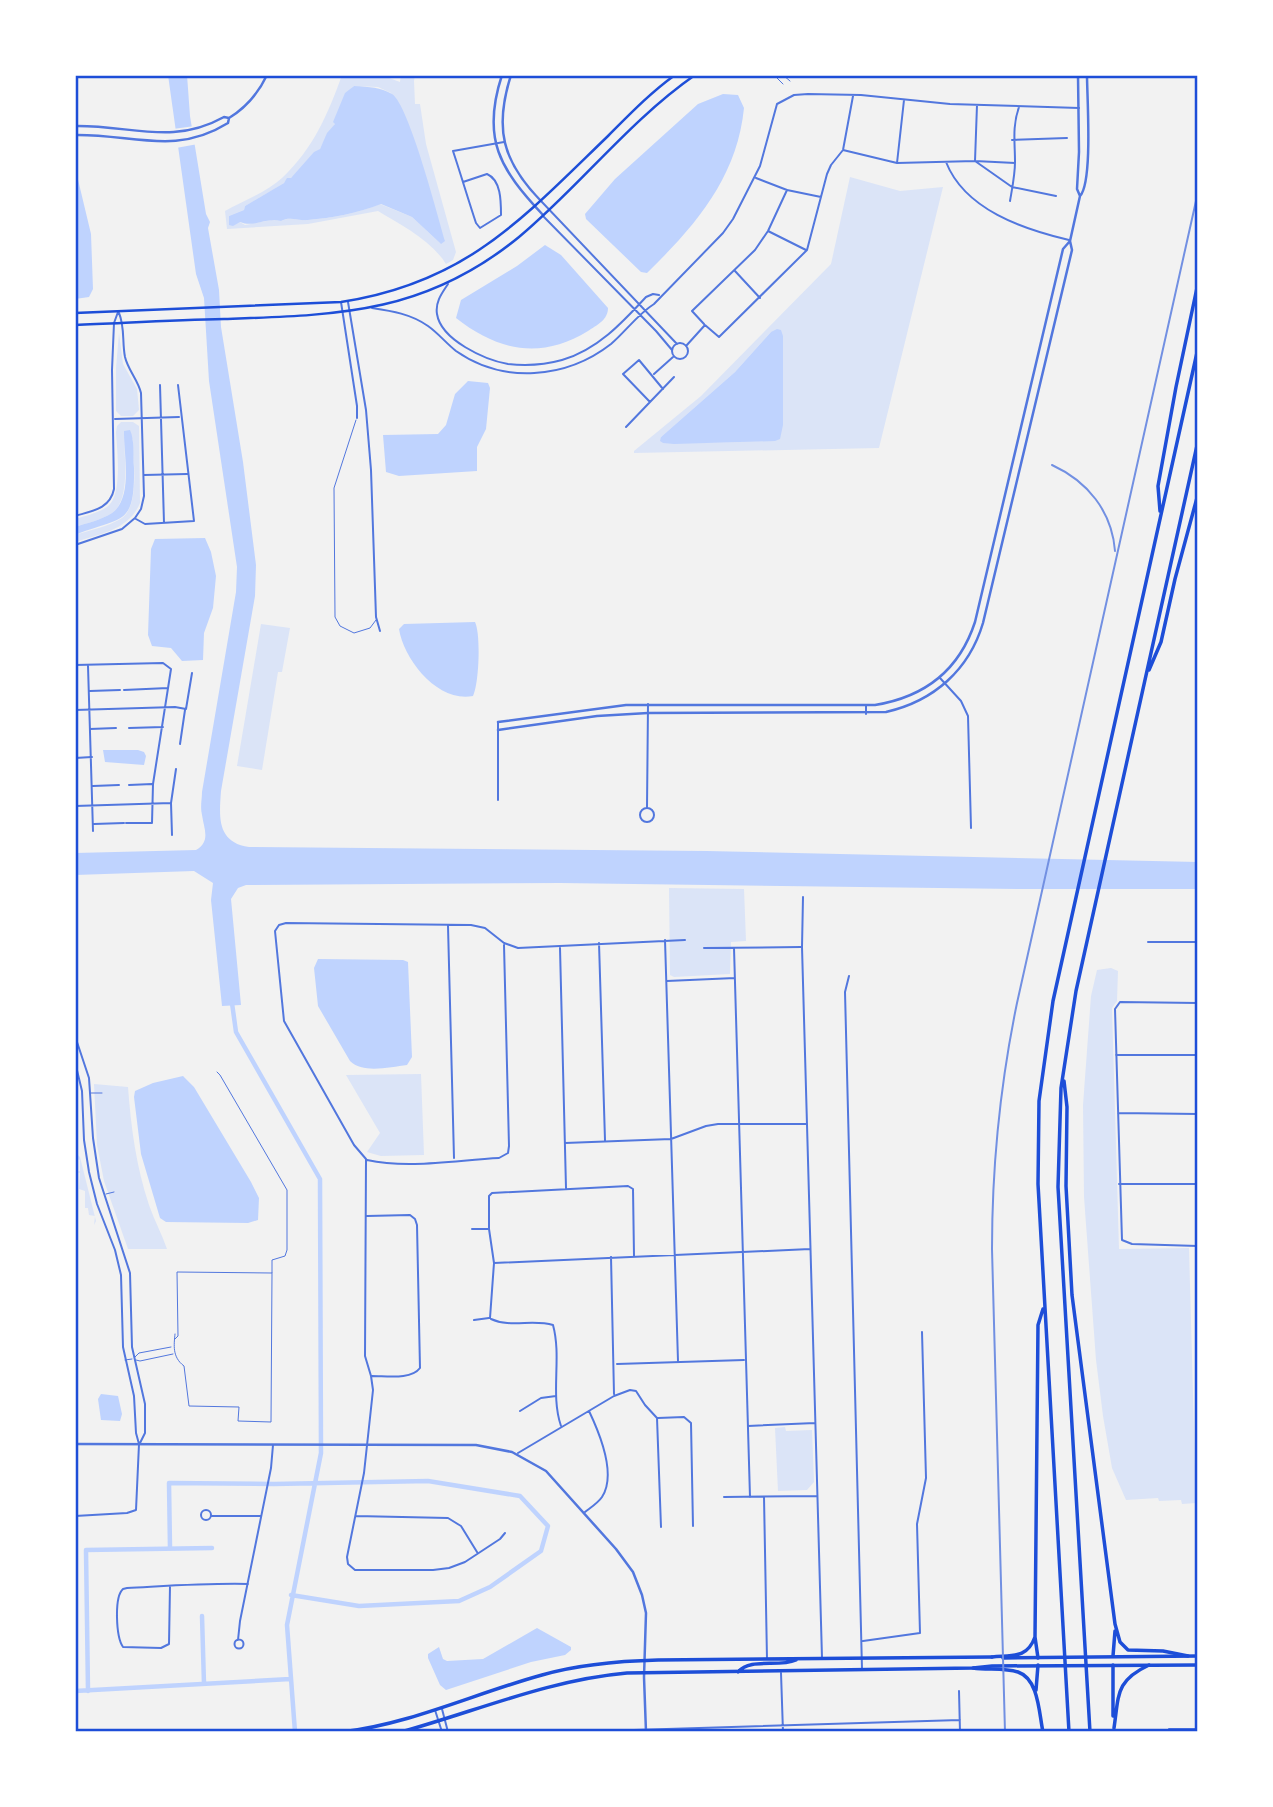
<svg xmlns="http://www.w3.org/2000/svg" width="1273" height="1807" font-family="Lato,sans-serif">
<style>
.green{fill:#dbe4f7;fill-rule:evenodd}
.water{fill:#bfd3fe}
.pier{fill:#f2f2f2}
.lines{fill:none;stroke-linecap:round;stroke-linejoin:round}
.canal{stroke:#bfd3fe;stroke-width:4.5}
.service{stroke:#5277de;stroke-width:1}
.minor{stroke:#5277de;stroke-width:2}
.tertiary{stroke:#5277de;stroke-width:2.5}
.secondary{stroke:#1d4ed8;stroke-width:2.5}
.primary{stroke:#1d4ed8;stroke-width:3.5}
.motorway{stroke:#1d4ed8;stroke-width:3.5}
.rail{stroke:#7290e2;stroke-width:2}
.neatline{fill:none;stroke:#1d4ed8;stroke-width:2.5}
</style>
<rect width="100%" height="100%" fill="#f2f2f2"/>
<!-- green -->
<path class="green" d="M342,75H381L400,82L401,75H415L414,81L415,104H420L426,144L456,252L453,260L446,264C431,240 401,225 378,211L308,224L227,229L225,211C243,201 267,192 282,178C313,149 328,114 342,75ZM354,86L378,87L391,93L441,244L412,217L380,204C358,213 332,218 308,220C298,221 291,216 281,221L277,219L245,225L229,216L244,210L245,206C269,192 307,173 321,147C325,139 332,131 335,124C343,108 339,98 354,86Z
M850,177L900,191L943,187L879,448L634,453V451L701,396L831,264ZM771,332L783,336V425L741,442L663,443L661,437L735,372Z
M119,333L123,364L137,389L139,410L133,416H121L116,411V368Z
M121,422H133L139,426L140,503C129,530 100,534 75,542V535C90,530 108,527 122,518C140,505 133,459 133,439L124,434C124,455 131,500 112,513C101,520 87,523 75,527V519C85,516 98,513 107,507C123,496 117,450 116,432L117,426Z
M261,624L290,628L282,672H278L262,770L237,766Z
M669,888L744,889L746,941L731,942L730,974L674,977L670,975Z
M1111,968L1118,971L1117,1001L1112,1008L1119,1249L1189,1248L1196,1503L1182,1504L1181,1500L1159,1501L1158,1498L1126,1500L1112,1468L1103,1416L1096,1360L1084,1197L1083,1105L1091,996L1097,970Z
M421,1074L424,1155L381,1156L367,1152L380,1133L346,1075Z
M94,1084L128,1087C131,1127 136,1166 149,1205C154,1220 162,1234 167,1249H128L104,1181L97,1145Z
M75,1152L80,1157L96,1221L94,1225L95,1216L89,1215L88,1208H85V1191L79,1189L80,1173L76,1172L80,1171V1160L76,1159Z
M785,1427L786,1431L812,1430L814,1482L807,1490L778,1491L775,1428Z"/>
<!-- water -->
<path class="water" d="M168,75H187L190,116L206,214L210,222L208,228L219,290L221,327L243,462L256,565L255,596L221,791C219,818 217,842 249,847L707,851L1198,862V889H1017L560,883L246,885L238,888L231,899L241,1005L222,1006L211,900L213,883L194,871L75,875V853L196,850C211,841 204,829 202,815C200,807 202,799 202,792L236,592L237,567L209,381L204,298L196,274Z
M354,86C370,87 380,87 392,94C409,105 438,217 445,241L441,244L412,217L381,204C358,213 332,218 308,220C298,221 290,216 281,221C267,217 254,228 240,222L233,226L229,225V216L244,210L245,206L284,183L287,178H291L314,152L320,149L327,133L335,124L333,122L345,93Z
M723,94L738,95L744,108C737,178 695,226 647,273L641,272L586,219L585,214L615,179L698,104Z
M75,167L91,234L93,289L89,297L75,299Z
M545,245L561,255L608,308C608,320 597,325 588,331C541,360 498,351 456,318L461,300L517,266Z
M777,329L781,330L783,336V425L780,439L775,441L674,444L663,443L660,441L661,437L735,372L771,332Z
M468,381L488,383L490,388L486,429L477,447V471L399,476L386,472L383,435L438,434L446,425L455,394Z
M130,430C135,441 133,456 134,468C135,528 121,516 75,535V527C87,523 101,520 112,513C133,498 124,456 124,434V431Z
M205,538L211,552L216,576L213,608L204,633L203,660L182,661L171,648L152,646L148,635L151,549L155,539Z
M475,622C481,634 479,684 473,696C438,703 404,660 399,629L404,624Z
M103,750H138L144,752L146,756L144,765L105,762Z
M318,959L403,960L408,962L412,1057L407,1065C390,1067 363,1074 350,1061L318,1006L314,968Z
M183,1076L194,1087L251,1182L259,1198L258,1220L248,1223L166,1222L160,1218L141,1154L134,1097L135,1091L153,1083Z
M101,1394L118,1396L122,1414L120,1421L101,1420L98,1399Z
M537,1628L571,1647V1650L565,1655L531,1662L446,1690L440,1685L428,1658V1654L439,1647L443,1659L447,1661L483,1659Z"/>
<!-- pier -->
<path class="pier" d="M195,126L198,144L176,148L173,129Z"/>
<g class="lines">
<!-- canal -->
<path class="canal" d="M232,1003L236,1032L320,1179L321,1453L287,1625L295,1732
M170,1548L169,1483L274,1484L428,1481L520,1496L548,1526L541,1551L490,1587L459,1601L359,1606L291,1595
M202,1616L204,1684
M75,1691L290,1679
M88,1691L86,1550L212,1548"/>
<!-- service -->
<path class="service" d="M774,75L783,84
M783,75L790,81
M356,420L334,488L335,617L340,626L354,633L370,628L376,620
M91,1093H102
M106,1194L114,1192
M175,1334C174,1345 172,1357 184,1366L189,1406L239,1407L238,1421L271,1422L272,1273
M175,1339L178,1336L177,1272L272,1273V1260L285,1256L287,1250V1190L220,1075L217,1072
M135,1357L139,1353L171,1347
M125,1360L132,1359
M136,1360L140,1361L173,1354"/>
<!-- minor -->
<path class="minor" d="M977,105L975,161L1012,187L1056,196
M1012,140L1067,138
M843,150L897,163L975,161L1015,163
M946,162C965,210 1023,229 1069,240
M897,163L904,100
M756,178L787,190L821,197
M463,182L487,174C501,180 501,201 501,215L480,228L476,223C468,199 461,175 453,151L504,142
M541,201L677,344
M1010,201C1012,189 1015,175 1015,162C1015,142 1012,127 1019,107
M543,216L656,331L672,350
M768,231L806,250
M735,271L760,298
M448,284C442,293 435,302 437,314C441,340 485,360 508,364C526,366 544,365 562,360C597,350 622,323 646,297L653,294L659,295
M341,302L357,406V418
M348,302L366,410L371,470L376,617L380,631
M372,308C392,311 411,314 428,326C438,333 446,343 456,351C503,384 566,379 611,344C626,331 638,314 654,304L723,233L733,219L760,166L777,104L794,95L808,94L861,95L950,104L1079,108
M704,324L692,311L755,250L768,231L787,190
M672 351a8 8 0 1 1 16 0a8 8 0 1 1-16 0Z
M686,346L705,325L719,337L807,250L827,174L831,165L843,150L853,96
M654,374L673,357
M160,385L164,523
M650,402L623,374L639,360L663,389
M115,419L179,417
M626,427L674,377
M144,475L187,474
M75,516C92,511 110,509 114,489L112,370L114,323L118,312
M136,519L145,524L194,521L178,385
M75,545L122,529L135,518L141,509L144,496L141,393C138,380 128,370 125,357C122,342 125,327 119,313
M75,665L163,663L171,669L153,784L152,823H126
M88,666L93,831
M940,678L961,701L968,716L971,828
M1198,680V650
M124,690L168,688
M90,691L120,690
M75,710L175,707L186,709L192,673
M866,714V705
M129,728L163,727
M90,729L116,728
M180,744L185,710
M75,758L92,757
M129,785L152,784
M93,786L119,785
M498,800V722
M75,806L171,803
M647,808L648,704
M640 815a7 7 0 1 1 14 0a7 7 0 1 1-14 0Z
M94,824L124,823
M172,835L171,803L176,769
M803,897L802,947L822,1658
M448,926L454,1158
M665,940L678,1361
M1148,942H1198
M599,943L605,1140
M560,948L566,1188
M704,948L801,947
M734,948L750,1497
M849,976L845,992L862,1669
M667,981L735,978
M1198,1003L1120,1002L1115,1009L1122,1240L1132,1244L1198,1246
M75,1036L89,1078L93,1138L99,1178L130,1273L132,1347L145,1404V1433L140,1443
M1116,1055H1198
M75,1062L82,1091L84,1140L89,1172L97,1204L115,1250L121,1275L123,1347L134,1396L136,1433L139,1444L136,1510L127,1513L75,1516
M1118,1113L1198,1114
M565,1143L671,1139L706,1126L718,1124H806
M367,1160C409,1169 457,1160 499,1158L508,1153L509,1146L504,945
M1119,1184H1198
M367,1216L410,1215L415,1219L417,1225L420,1368C411,1380 387,1376 372,1376
M472,1229H488
M611,1257L614,1394
M494,1263L810,1249
M490,1318L494,1263L489,1229V1196L492,1193L628,1186L633,1189L634,1256
M491,1319C510,1328 533,1319 553,1325C562,1358 550,1394 561,1426
M474,1320L489,1318
M617,1364L744,1360
M520,1411L541,1398L556,1396
M658,1418L684,1417L691,1423L693,1526
M748,1426L815,1423
M518,1453L614,1396L630,1390L636,1391L645,1405L657,1418L661,1527
M724,1497L817,1496
M764,1497L767,1659
M201 1515a5 5 0 1 1 10 0a5 5 0 1 1-10 0Z
M585,1512C590,1508 598,1503 602,1497C617,1474 599,1432 589,1411
M211,1516H260
M356,1516L448,1518L461,1526L477,1552
M505,1533L500,1539L465,1562L449,1568L433,1570H355L348,1564L347,1557L364,1473L373,1390L371,1376L365,1356L366,1159L354,1145L284,1021L275,931L279,925L286,923L471,925L485,928L504,943L518,948L685,940
M170,1586L169,1644L161,1648L123,1647C116,1637 114,1597 123,1589L127,1588C167,1586 207,1583 248,1584
M234.5 1644a4.5 4.5 0 1 1 9 0a4.5 4.5 0 1 1-9 0Z
M238,1640L240,1621L271,1468L273,1445
M863,1641L920,1633L917,1524L926,1478L922,1332
M781,1673L783,1732
M959,1691L960,1732
M442,1709L448,1732
M435,1710L442,1732
M569,1732L960,1720
M1169,1732V1729H1198"/>
<!-- tertiary -->
<path class="tertiary" d="M502,75C481,139 500,169 543,215
M511,75C494,128 502,161 541,201
M1078,75L1079,152L1077,189L1080,196
M75,126C131,125 172,146 224,117L229,118
M75,135C133,134 175,156 228,123L229,118C247,107 258,94 267,75
M498,722L626,705H875C924,697 959,671 975,622L1063,249L1070,241
M498,730L597,716L648,713L886,712C934,701 969,670 983,623L1072,250L1070,241L1080,196C1093,182 1087,97 1087,75
M75,1444L476,1445L512,1452L546,1471L616,1549L633,1572L642,1595L646,1613L644,1677L646,1732"/>
<!-- secondary -->
<path class="secondary" d="M75,313L341,302C466,283 522,219 608,136C629,115 650,93 675,75
M75,325C125,323 174,320 224,319C339,315 425,314 519,237C580,186 629,121 695,75"/>
<!-- primary -->
<path class="primary" d="M1003,1658L1198,1656
M738,1672C751,1657 778,1668 796,1660
M342,1732C411,1724 476,1693 542,1675C580,1664 619,1661 658,1660L992,1657
M401,1732C477,1711 548,1680 627,1673L973,1668L992,1666L1198,1665"/>
<!-- motorway -->
<path class="motorway" d="M1160,511L1158,486L1176,387L1198,283
M1149,670L1161,642L1175,579L1198,494
M1064,1081L1067,1107L1066,1186L1072,1295L1115,1624L1120,1642L1128,1650L1163,1651L1188,1656
M1113,1656L1115,1631
M992,1657C1012,1655 1027,1659 1035,1637
M1038,1658L1035,1637L1038,1325L1043,1309
M1113,1665V1716
M973,1668C987,1670 1005,1668 1018,1672C1039,1679 1039,1714 1043,1732
M1036,1690L1038,1665
M1114,1728C1119,1695 1115,1681 1149,1665
M1069,1732L1038,1184L1039,1101L1053,1001L1198,348
M1090,1732L1058,1187L1061,1088L1076,991L1198,441"/>
<!-- rail -->
<path class="rail" d="M1052,465C1087,481 1112,511 1115,551
M1005,1732L992,1249C992,1165 1000,1085 1017,1003L1198,192"/>
</g>
<!-- border -->
<rect width="1273" height="1807" fill="none" stroke="#ffffff" stroke-width="154"/>
<rect x="77" y="77" width="1119" height="1653" class="neatline"/>
</svg>
